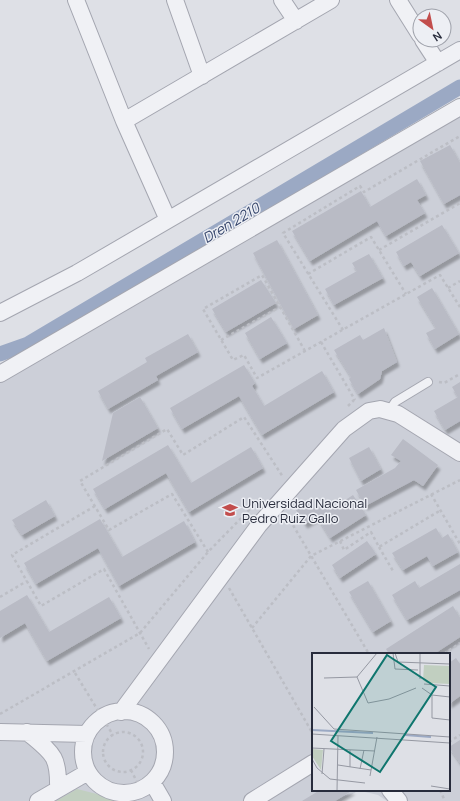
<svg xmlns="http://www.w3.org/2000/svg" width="460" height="801" font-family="Manrope,sans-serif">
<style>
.built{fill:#cccfd8;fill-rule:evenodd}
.green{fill:#c1cfc0}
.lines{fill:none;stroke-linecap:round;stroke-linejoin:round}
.canal{stroke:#9ba9c4;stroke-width:15}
.building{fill:#b9bbc5;filter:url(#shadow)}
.lane-casing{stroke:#a4a6b0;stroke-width:10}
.street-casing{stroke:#a4a6b0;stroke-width:18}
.path{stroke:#bcbec5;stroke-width:2.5;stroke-dasharray:3 3;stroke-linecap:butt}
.lane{stroke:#f0f1f5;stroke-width:8}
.street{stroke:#f0f1f5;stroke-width:16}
.labels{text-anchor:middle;stroke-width:3;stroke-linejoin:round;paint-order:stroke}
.poi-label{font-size:13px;fill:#282c3c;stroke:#edeff4;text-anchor:start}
.water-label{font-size:14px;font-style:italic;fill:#36466c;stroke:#edeff4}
.inset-river{fill:none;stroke:#9ba9c4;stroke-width:2}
.inset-road{fill:none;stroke:#9598a2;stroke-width:1}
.view{fill:#0f766e;fill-opacity:0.15;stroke:#0f766e;stroke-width:2}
.inset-edge{fill:none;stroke:#282c3c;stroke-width:2}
</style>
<defs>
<filter id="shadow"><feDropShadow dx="2.5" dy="4.5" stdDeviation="1" flood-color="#0004"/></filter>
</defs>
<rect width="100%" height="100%" fill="#dee0e6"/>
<!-- built -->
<path class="built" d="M460,101V801H387L378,795L361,791L356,792L341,801H0V366ZM313,654H449V790H313Z"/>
<!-- green -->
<path class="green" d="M77,789L113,798L115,801H56Z"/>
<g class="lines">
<!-- canal -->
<path class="canal" d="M0,354L28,344L460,87"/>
</g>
<!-- building -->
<path class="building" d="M450,145L460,163V195L444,204L420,161Z
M417,179L426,195L417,200L425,213L386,236L377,221L310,261L292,231L361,191L370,207Z
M442,225L459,253L420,276L411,262L404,266L396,252Z
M277,240L318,315L294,329L253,253Z
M369,254L383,278L334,305L325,289L357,271L352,263Z
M261,280L276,303L226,332L212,309Z
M432,288L459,334L435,349L426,333L436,328L417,297Z
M271,317L287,343L260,359L245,333Z
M384,328L397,362L382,371L380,379L358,394L349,379L351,377L334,350L360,335L363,340Z
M188,334L198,352L156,376L158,380L108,409L98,391L147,362L145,358Z
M244,365L255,383L252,386L264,406L322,371L334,392L262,435L239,396L182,429L170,408Z
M460,382V421L445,430L434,411L458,397L452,387Z
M140,397L158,428L102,461L113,413Z
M403,439L438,465L423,486L414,480L365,506L356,490L395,468L401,461L391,455Z
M168,445L191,483L251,447L263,468L189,512L166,473L105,509L93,489Z
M369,447L381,469L361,481L349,458Z
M353,495L366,515L330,538L317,517L305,524L296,510L314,499L320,509L327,505L330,510Z
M46,500L55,516L22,535L12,520Z
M100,519L122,557L184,521L195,542L119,586L98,548L36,584L24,563Z
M436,528L442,538L448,534L458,552L433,566L427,556L403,570L392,553Z
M367,541L376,554L340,578L332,565Z
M460,564V590L407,620L392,595L415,581L419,588Z
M368,581L391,621L373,632L349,592Z
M27,595L49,632L109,597L121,618L47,661L25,623L0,638V611Z
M453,606L460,618V637L434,654H389L386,649Z
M456,658L460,664V696L449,704V663Z
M460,740V763L449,747Z
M320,790H353L335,801H302Z"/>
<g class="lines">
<!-- lane casing -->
<g class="lane-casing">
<path id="lane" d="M389,411L395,402L428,382"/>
</g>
<!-- street casing -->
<g class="street-casing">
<path id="street" d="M76,0L124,121L168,220
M175,0L202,76
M282,0L296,21
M398,0L420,35
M423,40L438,63
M124,121L331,0
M0,313L77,273L460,50
M0,374L460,107
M83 752a41 41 0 1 1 82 0a41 41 0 1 1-82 0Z
M121,712L259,525L344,429L369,411L380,409L398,414L460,453
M0,732L87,734
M27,732C52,753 59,755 58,789
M152,782L163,801
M390,790L399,801
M38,801L88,772
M252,801L313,763"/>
</g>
<!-- path -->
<path class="path" d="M379,250L460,203
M308,274L371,237L406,294
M448,288L460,281
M343,330L283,233L360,186L364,192L460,136
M221,340L280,307
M321,342L355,400
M305,351L262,275L203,309L233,360L244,355L257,378L440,275L460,307
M439,382L444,383L460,374
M348,406L355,399
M431,494L460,544
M95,506L12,555L41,606L104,569L149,649
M287,515L369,654
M340,541L344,550L371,532L379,547L441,510
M379,547L393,571
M208,552L172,494L109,530L80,481L167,429L183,455L244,417L283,477
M229,588L313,734
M0,597L27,581
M252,628L311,556L460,480
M444,654L460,643
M75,673L113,735
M0,714L140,633L208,552L251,508
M103 752a20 20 0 1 1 40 0a20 20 0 1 1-40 0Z
M449,742L460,735
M131,770L137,782
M440,790L445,801"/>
<!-- lane -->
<use href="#lane" class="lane"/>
<!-- street -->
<use href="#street" class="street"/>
</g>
<!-- icons -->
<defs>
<g id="university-bare" transform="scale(1.2)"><path d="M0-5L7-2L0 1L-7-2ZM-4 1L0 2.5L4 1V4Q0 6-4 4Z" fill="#c24d4c" stroke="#edeff4" stroke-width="2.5" paint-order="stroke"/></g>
</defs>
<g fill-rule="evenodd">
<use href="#university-bare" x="230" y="510"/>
</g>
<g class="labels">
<!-- poi labels -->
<g class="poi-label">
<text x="242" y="508">Universidad Nacional<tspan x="242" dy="15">Pedro Ruiz Gallo</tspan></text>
</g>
<!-- water labels -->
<g class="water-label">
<text transform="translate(231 223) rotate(-31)" y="5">Dren 2210</text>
</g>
</g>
<!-- overview -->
<g transform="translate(312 653)">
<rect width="138" height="138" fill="#dee0e6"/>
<path d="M112,12L138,13V31L115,30L111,27ZM0,96L11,97L9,117L0,103Z" fill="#c1cfc0"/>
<path class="inset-river" d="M0,77L61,80M93,82L119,84"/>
<path class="inset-road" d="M65,0L45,24L56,50L77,46L104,35M81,0L83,16L106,17M83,0L86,9L138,11M12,25L45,24M108,26V0M112,31L138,33M110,35L120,42V65L138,67M120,42L138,44M2,54L22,76L138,84M0,81L138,90M0,95L63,98M38,97V114M0,106L5,115L18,126L53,130M26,112L59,117M48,116L52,97M10,121L12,96M58,123L65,84M119,133L138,136M25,138L26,83"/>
<path class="view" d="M75,2L124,34L68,119L19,88Z"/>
<rect width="138" height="138" class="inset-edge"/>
</g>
<!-- north arrow -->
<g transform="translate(432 28) rotate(147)"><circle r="19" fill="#edeff4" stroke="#9ea1aa"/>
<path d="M0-3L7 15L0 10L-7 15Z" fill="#c24d4c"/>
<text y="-6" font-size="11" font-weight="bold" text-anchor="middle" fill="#282c3c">N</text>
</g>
</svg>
